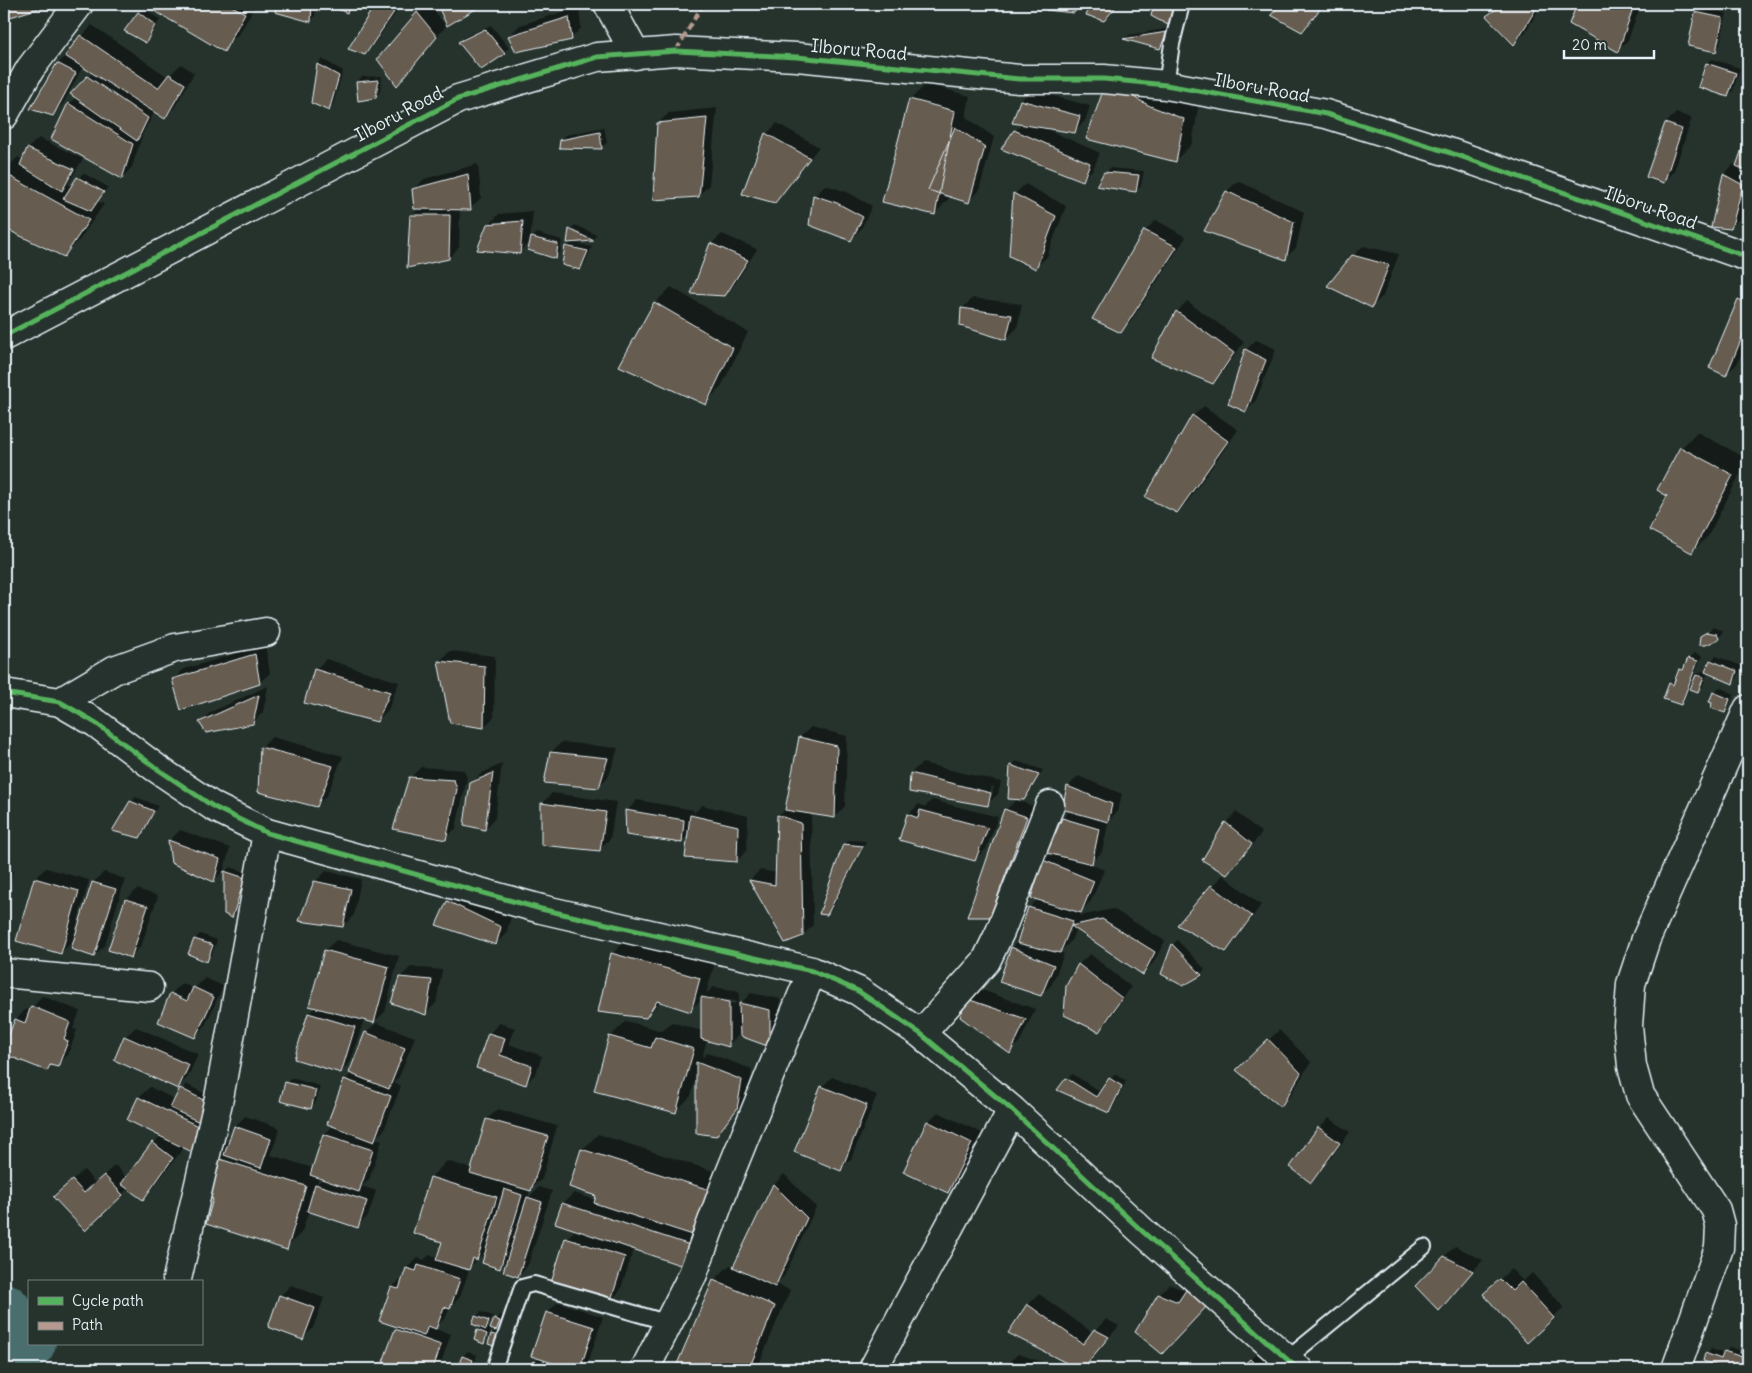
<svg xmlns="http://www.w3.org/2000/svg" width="1752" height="1373" font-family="Delius,sans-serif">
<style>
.shadow{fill:#0007;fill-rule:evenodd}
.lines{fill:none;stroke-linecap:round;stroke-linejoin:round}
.river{stroke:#496e6d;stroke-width:54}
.building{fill:#665c4f;stroke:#e8f1f8}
.service-casing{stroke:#e8f1f8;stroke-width:18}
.minor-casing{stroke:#e8f1f8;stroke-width:31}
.service{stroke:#26332d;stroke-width:14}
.minor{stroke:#26332d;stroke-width:28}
.quiet{stroke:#b69a8f;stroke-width:4;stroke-dasharray:8 4;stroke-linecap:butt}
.cycleway-casing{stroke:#26332d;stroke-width:8}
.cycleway{stroke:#56b35d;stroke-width:5}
.labels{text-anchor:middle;stroke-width:4;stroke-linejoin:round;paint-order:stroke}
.street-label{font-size:18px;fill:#e8f1f8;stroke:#26332d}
</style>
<rect width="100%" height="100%" fill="#26332d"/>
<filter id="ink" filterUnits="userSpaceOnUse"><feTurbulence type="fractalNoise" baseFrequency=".02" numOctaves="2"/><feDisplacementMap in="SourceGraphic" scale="10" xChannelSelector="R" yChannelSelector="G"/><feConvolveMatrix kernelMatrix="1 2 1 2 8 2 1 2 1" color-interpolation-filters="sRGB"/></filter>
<g filter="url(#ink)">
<!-- shadow -->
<path class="shadow" d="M145,4H256L239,34L223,50Z
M277,4H316L315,16L311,21L277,12Z
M376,4H402L375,43L365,54L350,48Z
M426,4H429L446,26L397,85L379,59Z
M1049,4H1081L1074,11L1047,9Z
M1282,4H1325L1302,31L1273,15Z
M1501,4H1542L1525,33L1514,43L1488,16Z
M1579,4H1641L1628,40L1618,51L1571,23Z
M579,7L581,28L571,38L509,36L520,25Z
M1701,7L1727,13L1720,45L1715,50L1696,12Z
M144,8L160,20L146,42L139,13Z
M92,25L168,77L181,64L194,73L175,107L165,117L155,111L143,133L132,167L122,178L52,139L69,104L76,97L72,94L93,72L83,66L63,104L52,115L58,64Z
M491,25L509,48L481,68L459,42L464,37Z
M1170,28L1165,42L1160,47L1125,39L1129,35Z
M322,59L343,71L333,105L328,109L312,102L318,64Z
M1712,59L1740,68L1733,91L1728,96L1707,64Z
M382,76L380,92L375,97L357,82L362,77Z
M1107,83L1199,103L1192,144L1176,160Z
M926,84L970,96L966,117L994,137L979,191L968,201L951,196L935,214L910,100Z
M1032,90L1090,106L1085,121L1075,131L1042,127L1100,153L1093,169L1083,180L1015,131L1023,124L1014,122L1021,100Z
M717,108L709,185L698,196L658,123L669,113Z
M1676,113L1692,118L1674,171L1663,182L1666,123Z
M777,123L819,147L774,201L767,134Z
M604,127L607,143L602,147L561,140L566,135Z
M1748,135V169H1743L1748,172V190L1741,217L1730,228L1712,226L1724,174L1734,164L1738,166Z
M39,138L83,159L68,184L72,186L83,173L108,187L97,201L104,204L80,239L64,255L4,226V171L18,157L24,160L28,148Z
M478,164L481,198L470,208H460L459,247L449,258L412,216L419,208L414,190L424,179Z
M1110,168L1144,171L1141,186L1136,191L1105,173Z
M1238,181L1304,212L1296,248L1285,258L1206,230L1227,191Z
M1025,184L1066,206L1047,257L1036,267L1010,255L1015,194Z
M825,185L847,192L872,206L861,229L851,239L815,196Z
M533,211L530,240L537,233L562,240L560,253L555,258L532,240L519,252L489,225L499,214Z
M1156,220L1186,237L1131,321L1120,332L1145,231Z
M575,225L597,235L593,239L568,241L570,230Z
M722,234L757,249L735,284L724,295L711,244Z
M571,242L592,247L585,263L580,268L567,247Z
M1363,246L1399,254L1383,296L1372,306L1353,256Z
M671,287L748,332L721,387L705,403L655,303Z
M1748,290V336L1737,364L1726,374L1739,299Z
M973,298L1022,304L1017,328L1006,339L962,309Z
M1187,301L1244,342L1223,372L1212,383L1177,312Z
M1256,340L1276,349L1256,400L1246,411V350Z
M1204,406L1238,430L1188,501L1177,512L1193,416Z
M1697,432L1748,459L1708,536L1692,552L1669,495L1681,448Z
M1713,627L1722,630L1723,633L1718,638L1702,637Z
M265,645L270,673L259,683L174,679L184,669Z
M450,651L495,656L494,717L484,727L440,661Z
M1694,653L1702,656L1685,699L1680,704L1670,684Z
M1716,656L1742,666L1737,678L1732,683L1708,672L1703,685L1698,690L1697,675L1702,671L1707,672L1711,661Z
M326,659L399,682L388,710L377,721L315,670Z
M268,686L263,712L252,723L200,722L211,712Z
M1719,687L1734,694L1729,707L1724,712L1711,701Z
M811,727L847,736L845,806L835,817L811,813L813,925L803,935L750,880L760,870L777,873L779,816L787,808L800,737Z
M272,737L343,756L327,795L317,806L261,748Z
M562,742L618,748L609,776L598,787L551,752Z
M1016,761L1043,770L1024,799L1012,766Z
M922,763L1001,782L998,794L987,804L910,791L911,773ZM992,786L994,787L992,794H990Z
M502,764L495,818L485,829L471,784L482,773Z
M421,767L464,770L467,778L456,828L446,838L410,778Z
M1078,776L1122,794L1118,811L1109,820L1102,852L1090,864L1104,870L1091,901L1083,909L1080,916L1113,909L1165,941L1153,963L1143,974L1076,928L1071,941L1060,952L1064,954L1052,984L1041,995L1000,981L1012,947L1020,940L1029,908L1038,899L1044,861L1052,853L1063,818L1071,810L1068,787Z
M552,793L616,802L610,839L599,849L542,804Z
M136,797L158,806L140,836L131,802Z
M637,800L694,810L693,814L702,805L748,816L747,850L737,861L689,834L681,842L627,811Z
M932,800L998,817L986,849L975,859L908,815L919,804L925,807Z
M1016,800L1036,807L1000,905L989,916L1006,810Z
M1236,812L1262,833L1227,873L1226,823Z
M180,830L230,848L224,870L214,881L172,862L170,840Z
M849,840L866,841L832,909L826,914L844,845Z
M230,867L249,873L237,912L232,917L225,872Z
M46,868L89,880L72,942L61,953L35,878Z
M4,869L13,871L4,916Z
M326,871L361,879L354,915L343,926L315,882Z
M104,872L125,879L105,945L94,956L93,883Z
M1223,875L1261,905L1236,940L1225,951L1179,924Z
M137,889L158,896L141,946L131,956L126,900Z
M459,891L511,917L506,934L495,944L438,925L448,902Z
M200,934L217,940L212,955L207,960L189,954L195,939Z
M628,938L715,962L706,994L713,987L739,991V1005L751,993L780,999V1035L769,1045L741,1033L728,1045L707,1040L702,1058L707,1053L752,1069L748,1098L715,1135L696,1078L691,1096L675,1112L610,1037L626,1021L662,1031L672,1022L702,1031L703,998L690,1010L661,1001L646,1017L612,954ZM711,998L736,1001L735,1004L711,1000Z
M336,940L399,956L385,1012L374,1022L415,1037L399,1077L393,1083L401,1086L384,1130L376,1138L382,1140L369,1180L362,1186L376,1191L368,1216L357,1226L309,1210L302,1232L286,1248L215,1198L211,1156L227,1141H230L235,1127L245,1116L280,1128L271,1155L313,1168L324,1135L334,1125L345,1080L352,1073L366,1033L376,1023L364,1019L351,1061L341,1072L309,1013L316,1007L325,950ZM319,1177L323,1178L317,1184Z
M1177,940L1205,969L1201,974L1163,973L1173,945Z
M1090,954L1131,987L1109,1020L1099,1030L1068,987L1079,964Z
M411,967L442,970L436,1003L425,1014L400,977Z
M205,978L223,986L205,1026L195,1037L171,994L182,983L194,989Z
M979,989L1035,1009L1020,1042L1009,1052L968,999Z
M42,996L80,1011L73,1029L77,1030L68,1055L57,1066L52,1064L47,1069L4,1052L16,1020L26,1009L30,1011Z
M499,1023L515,1028L509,1044L542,1056L536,1073L526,1084L477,1067L489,1034Z
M136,1027L198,1054L188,1077L178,1087L125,1037Z
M1279,1030L1311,1062L1291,1095L1281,1105L1238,1070Z
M1072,1074L1101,1092L1115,1074L1126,1081L1114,1106L1109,1111L1059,1090Z
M832,1077L877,1095L851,1159L840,1169L822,1087Z
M291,1078L320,1086L316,1102L311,1107L286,1083Z
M186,1084L219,1101L153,1188L143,1198L129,1188L85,1229L65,1187L84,1170L95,1183L115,1165L127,1178L161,1135L128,1119L139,1097L150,1087L176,1100Z
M498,1109L557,1126L542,1179L530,1189L528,1198L539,1187L552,1191L528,1265L518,1276L509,1258L500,1267L487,1250L470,1267L460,1297L450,1307L446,1317L434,1329L451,1334L440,1366L437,1369H408L385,1362L396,1330L399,1326L381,1320L392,1287L404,1277L407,1268L418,1258L424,1260L429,1255L438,1258L443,1241L414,1232L431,1177L447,1161L472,1169L487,1119Z
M938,1112L982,1133L958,1181L948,1192L928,1122Z
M1329,1118L1350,1132L1321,1171L1311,1181L1319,1128Z
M598,1134L728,1176L693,1254L634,1249L620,1291L610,1301L566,1239L576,1229L557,1223L563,1203L574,1193L596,1200L598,1196L582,1150Z
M784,1174L816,1207L785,1275L776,1284L790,1290L757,1369H677L714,1280L730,1265L735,1267L774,1185Z
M1455,1246L1483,1260L1439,1309L1445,1256Z
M1511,1269L1523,1281L1532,1273L1564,1307L1553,1317L1495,1284Z
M1197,1280L1216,1295L1173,1342L1159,1295L1169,1284L1186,1291Z
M291,1285L324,1298L313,1328L303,1338L280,1296Z
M1039,1294L1093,1333L1106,1319L1119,1326L1081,1369L1010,1333L1028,1305Z
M558,1302L603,1317L589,1360L585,1364L600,1369H529L539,1358L547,1313Z
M481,1312L493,1316L487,1327L491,1329L488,1337L483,1342L478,1331L482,1327L476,1317Z
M500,1315L504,1316L496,1329L502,1331L499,1340L494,1345L489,1343L492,1334L497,1330L492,1328Z
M1748,1335V1357L1743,1369H1730L1704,1360L1711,1349L1724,1354L1730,1347L1741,1351L1745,1338Z
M1261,1349L1278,1369H1241Z
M468,1351L477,1355L472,1369H458L463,1356Z
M1018,1354L1061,1368L1003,1369Z"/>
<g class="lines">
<!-- river -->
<path class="river" d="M4,1310L29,1342"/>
</g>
<!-- building -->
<path class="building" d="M9,4H52L4,19V11Z
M143,4H228L245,13L224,52Z
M276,4H312L311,22L275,12Z
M326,4H351L347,13Z
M375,4H380L394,12L365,55L348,49Z
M437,4H484L447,26Z
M1048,4H1079L1074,13L1046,10Z
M1093,4H1118L1104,21L1086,15Z
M1154,4H1170L1179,8L1170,26L1151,16Z
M1280,4H1324L1302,32L1271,15Z
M1504,4H1539L1514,45L1486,16Z
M1577,4H1598L1632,11L1618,52L1569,24Z
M138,12L155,25L146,43L124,31Z
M417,12L437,37L397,86L377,59Z
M1695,12L1723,18L1716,52L1688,46Z
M569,17L572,40L516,52L508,36Z
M485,29L505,54L481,70L458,42Z
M1167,32L1160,49L1123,39Z
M80,35L158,88L169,74L185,84L165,119L65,56Z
M57,63L76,73L53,116L30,109Z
M1706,63L1736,73L1728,97L1698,87Z
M317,64L339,76L329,111L311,103Z
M87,76L148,118L137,141L70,94Z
M378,80L376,98L358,101L356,82Z
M1106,82L1150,106L1184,119L1176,162L1086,139Z
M909,99L955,111L935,215L882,202Z
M1020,100L1080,116L1075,133L1012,123Z
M68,103L133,144L122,179L51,139Z
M707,118L699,197L653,200L657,123Z
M1665,123L1682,129L1664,183L1646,177Z
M955,127L985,147L969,203L928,190Z
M1014,130L1090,163L1083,181L1001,149Z
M600,132L602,149L559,148L560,140Z
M1748,132V171L1736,166Z
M765,133L810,158L775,203L742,194Z
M27,148L74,169L62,191L20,165Z
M1104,172L1139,175L1136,192L1096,186Z
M4,173L89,220L64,257L4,228Z
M468,174L471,210L414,209L412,189Z
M1723,174L1743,185L1731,229L1711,227Z
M77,177L104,192L91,211L63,199Z
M1226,191L1294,222L1286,260L1204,231Z
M1013,193L1056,216L1036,269L1009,256Z
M813,195L837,203L863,217L851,241L809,225Z
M410,215H450L449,259L407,268Z
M523,221L520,254L477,250L487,224Z
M569,229L594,241L567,243Z
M1144,230L1177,247L1121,333L1092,319Z
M531,237L558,244L556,259L528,250Z
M710,243L748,260L725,296L691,294Z
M565,246L588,251L580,270L562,265Z
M1352,255L1389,265L1372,308L1327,286Z
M1738,299L1748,303V323L1726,376L1709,368Z
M654,302L733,348L706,405L619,366Z
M961,308L1012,315L1006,340L960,326Z
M1176,311L1234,353L1213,384L1151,358Z
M1245,349L1266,360L1246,412L1228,404Z
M1192,415L1228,441L1177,513L1145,497Z
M1680,447L1733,475L1692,553L1649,530L1667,496L1657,490Z
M1748,511V529L1741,525Z
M1707,632L1717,634L1719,639L1706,645H1699L1700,636Z
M255,654L260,684L181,710L172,679Z
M1688,658L1698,661L1681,705L1663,699L1669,683L1673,685L1679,669L1683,670Z
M1710,660L1737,671L1733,684L1705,672Z
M438,661L485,666L484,728L450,723Z
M314,669L390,692L377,722L304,703Z
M1696,675L1704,677L1698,692L1690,689Z
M1713,692L1730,699L1725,713L1711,708L1712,703L1709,702Z
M259,695L253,724L206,733L199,722Z
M799,737L837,746L835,818L785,810Z
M260,747L333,766L317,807L258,792Z
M550,752L608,758L599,788L544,783Z
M1010,765L1039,775L1024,800L1008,799Z
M493,773L485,830L464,825L470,783Z
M910,773L991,793L988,806L909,792Z
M409,777L454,780L457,789L446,840L393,829Z
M1067,786L1112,804L1108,822L1062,809Z
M130,801L154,811L140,838L112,831Z
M541,803L606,812L600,851L541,845Z
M1004,809L1027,817L990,917H967Z
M625,810L684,820L682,843L626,835Z
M920,810L988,828L975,861L899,840L907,814L918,818Z
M690,815L738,826L737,862L685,858Z
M777,815L801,823L803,936L785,943L749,880L775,885Z
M1062,818L1099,829L1092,864L1047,853Z
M1225,822L1252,844L1227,875L1202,860Z
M168,840L220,859L214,882L171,863Z
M843,844L863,846L827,915L819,914Z
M1043,860L1094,881L1081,913L1031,898Z
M224,871L245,878L232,918L224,914Z
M34,878L79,891L61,954L16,941Z
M314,881L351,889L343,927L299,921Z
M92,882L116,889L94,957L71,949Z
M1211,885L1252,916L1226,952L1177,925Z
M125,899L148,906L131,958L108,950Z
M447,901L501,927L496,945L436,925Z
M1028,907L1073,921L1060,953L1017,943Z
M1102,919L1155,952L1143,975L1071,926Z
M194,939L213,945L207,962L188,954Z
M1172,944L1202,975L1183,986L1161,974Z
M1011,947L1054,965L1041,996L999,982Z
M324,950L389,967L374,1023L309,1006Z
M611,953L700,978L691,1012L657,1001L646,1018L598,1012Z
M1078,964L1122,998L1099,1032L1064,1015L1066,986Z
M399,977L432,980L426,1015L391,1003Z
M193,987L214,997L195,1038L158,1022L170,993L187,1001Z
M701,997L729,1002V1047L701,1039Z
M967,999L1026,1019L1010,1054L960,1017Z
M739,1003L770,1010V1047L740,1036Z
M31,1006L70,1022L64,1039L68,1041L58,1067L50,1065L47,1071L4,1054V1047L15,1019L25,1023Z
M308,1013L355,1027L341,1073L294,1059Z
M365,1032L405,1048L389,1089L349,1073Z
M488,1033L505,1038L500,1055L532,1066L526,1085L476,1068Z
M124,1036L189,1065L178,1089L114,1060Z
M609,1036L651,1048L655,1037L694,1049L676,1113L594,1091Z
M1268,1039L1301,1073L1281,1107L1236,1070Z
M696,1062L742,1080L737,1109L716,1136L696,1133Z
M1066,1078L1096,1097L1109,1078L1122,1086L1109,1113L1057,1090Z
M344,1079L391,1096L374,1142L327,1124Z
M285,1082L316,1090L311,1109L280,1101Z
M821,1086L867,1105L841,1171L794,1152Z
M180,1088L215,1106L206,1125L170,1108Z
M138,1097L204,1129L192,1152L127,1120Z
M486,1119L548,1136L531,1191L470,1173Z
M927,1121L972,1143L948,1193L903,1172Z
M234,1126L271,1139L261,1168L224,1155Z
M1318,1127L1340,1143L1311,1183L1290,1167Z
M323,1134L373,1150L359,1192L310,1175Z
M152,1142L173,1158L143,1200L121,1184Z
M581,1149L713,1191L699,1237L594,1203L596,1196L569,1187Z
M210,1156L306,1186L287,1250L206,1224L213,1199L198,1194Z
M104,1175L123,1195L85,1231L53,1197L72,1180L84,1193Z
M430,1177L497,1197L477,1260L473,1258L469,1270L436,1260L442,1242L413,1233Z
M315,1184L367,1201L358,1228L307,1211Z
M773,1184L807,1218L775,1287L733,1267Z
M504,1189L522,1195L500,1269L482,1263Z
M527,1197L542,1202L518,1277L503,1272Z
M562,1203L690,1245L683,1266L555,1223Z
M565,1238L625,1257L610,1303L551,1283Z
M1444,1256L1473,1271L1439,1311L1415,1286Z
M418,1265L460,1279L450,1309L444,1307L436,1329L428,1326L424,1336L379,1321L391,1287L399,1289L406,1268L416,1271Z
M1500,1279L1512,1291L1521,1282L1554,1318L1527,1343L1483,1294Z
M713,1280L775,1306L749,1369H675Z
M1186,1290L1207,1306L1162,1354L1135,1332L1158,1294L1178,1302Z
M279,1295L315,1308L303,1340L268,1327Z
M1027,1304L1083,1344L1094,1329L1109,1337L1082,1369H1078L1008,1333Z
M546,1312L594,1327L580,1369H571L531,1356Z
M475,1316L489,1321L486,1330L472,1324Z
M494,1319L500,1321L496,1331L490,1329Z
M395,1329L441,1345L433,1369H404L383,1362Z
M477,1330L487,1334L484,1344L474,1340Z
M491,1334L498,1336L494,1346L488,1344Z
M1744,1338L1748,1339V1355L1740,1353Z
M1724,1351L1745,1358L1742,1369H1726L1703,1361L1705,1353L1721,1359Z
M462,1356L473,1360L470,1369H457Z
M1250,1359L1260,1369H1239Z
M533,1361L558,1369H527Z
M1006,1363L1024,1369H1002Z"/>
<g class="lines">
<!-- service casing -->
<g class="service-casing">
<path id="service" d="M1166,85L1172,44L1182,4
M1287,1359L1424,1247
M494,1369L522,1287L534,1284L669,1323"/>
</g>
<!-- minor casing -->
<g class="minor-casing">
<path id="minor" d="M608,4L636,55
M4,115L30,69L79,4
M4,336L458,99L597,57L676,51L797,57L1019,79H1104L1166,85L1326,114L1451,153L1748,257
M4,693L60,702L96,723L156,768L214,807L267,833L541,909L812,971L858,991L921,1034L1012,1110L1142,1231L1298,1369
M60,702L114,670L175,648L266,632
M4,973L149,987
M921,1034L986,961L1000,932L1050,805
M177,1279L219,1098L267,833
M645,1369L693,1274L726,1183L812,971
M873,1369L1012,1110
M1676,1369L1719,1248L1720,1225L1716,1210L1640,1095L1632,1066L1628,1026L1631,984L1646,939L1748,709"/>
</g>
<!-- service -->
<use href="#service" class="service"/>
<!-- minor -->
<use href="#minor" class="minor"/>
<!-- quiet -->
<path class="quiet" d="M676,51L703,4"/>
<!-- cycleway casing -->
<g class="cycleway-casing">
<path id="cycleway" d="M4,336L458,99L597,57L676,51L797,57L1019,79H1104L1166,85L1326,114L1451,153L1748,257
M4,693L60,702L96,723L156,768L214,807L267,833L541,909L812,971L858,991L921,1034L1012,1110L1142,1231L1298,1369"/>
</g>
<!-- cycleway -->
<use href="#cycleway" class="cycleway"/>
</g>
</g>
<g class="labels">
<!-- street labels -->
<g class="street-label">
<text transform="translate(859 50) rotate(5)" y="6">Ilboru Road</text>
<text transform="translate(1262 88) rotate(10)" y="6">Ilboru Road</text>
<text transform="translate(399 114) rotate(-28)" y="6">Ilboru Road</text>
<text transform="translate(1651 208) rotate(19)" y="6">Ilboru Road</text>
</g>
</g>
<!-- margin -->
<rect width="1752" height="1373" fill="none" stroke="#26332d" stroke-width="20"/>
<rect x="10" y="10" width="1732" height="1353" fill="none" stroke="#e8f1f8" stroke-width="2" filter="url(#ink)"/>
<!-- legend -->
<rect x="28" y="1280" width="175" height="65" fill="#26332d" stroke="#747f7e"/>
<rect x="38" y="1297" width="25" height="8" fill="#56b35d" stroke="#747f7e"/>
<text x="72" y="1306" font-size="15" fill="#e8f1f8">Cycle path</text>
<rect x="38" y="1322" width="25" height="8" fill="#b69a8f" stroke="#747f7e"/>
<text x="72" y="1330" font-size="15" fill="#e8f1f8">Path</text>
<!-- scale -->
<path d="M1564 50v8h90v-8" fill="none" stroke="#e8f1f8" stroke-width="2.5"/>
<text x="1572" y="50" font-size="15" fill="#e8f1f8" stroke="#26332d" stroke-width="4" paint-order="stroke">20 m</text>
</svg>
